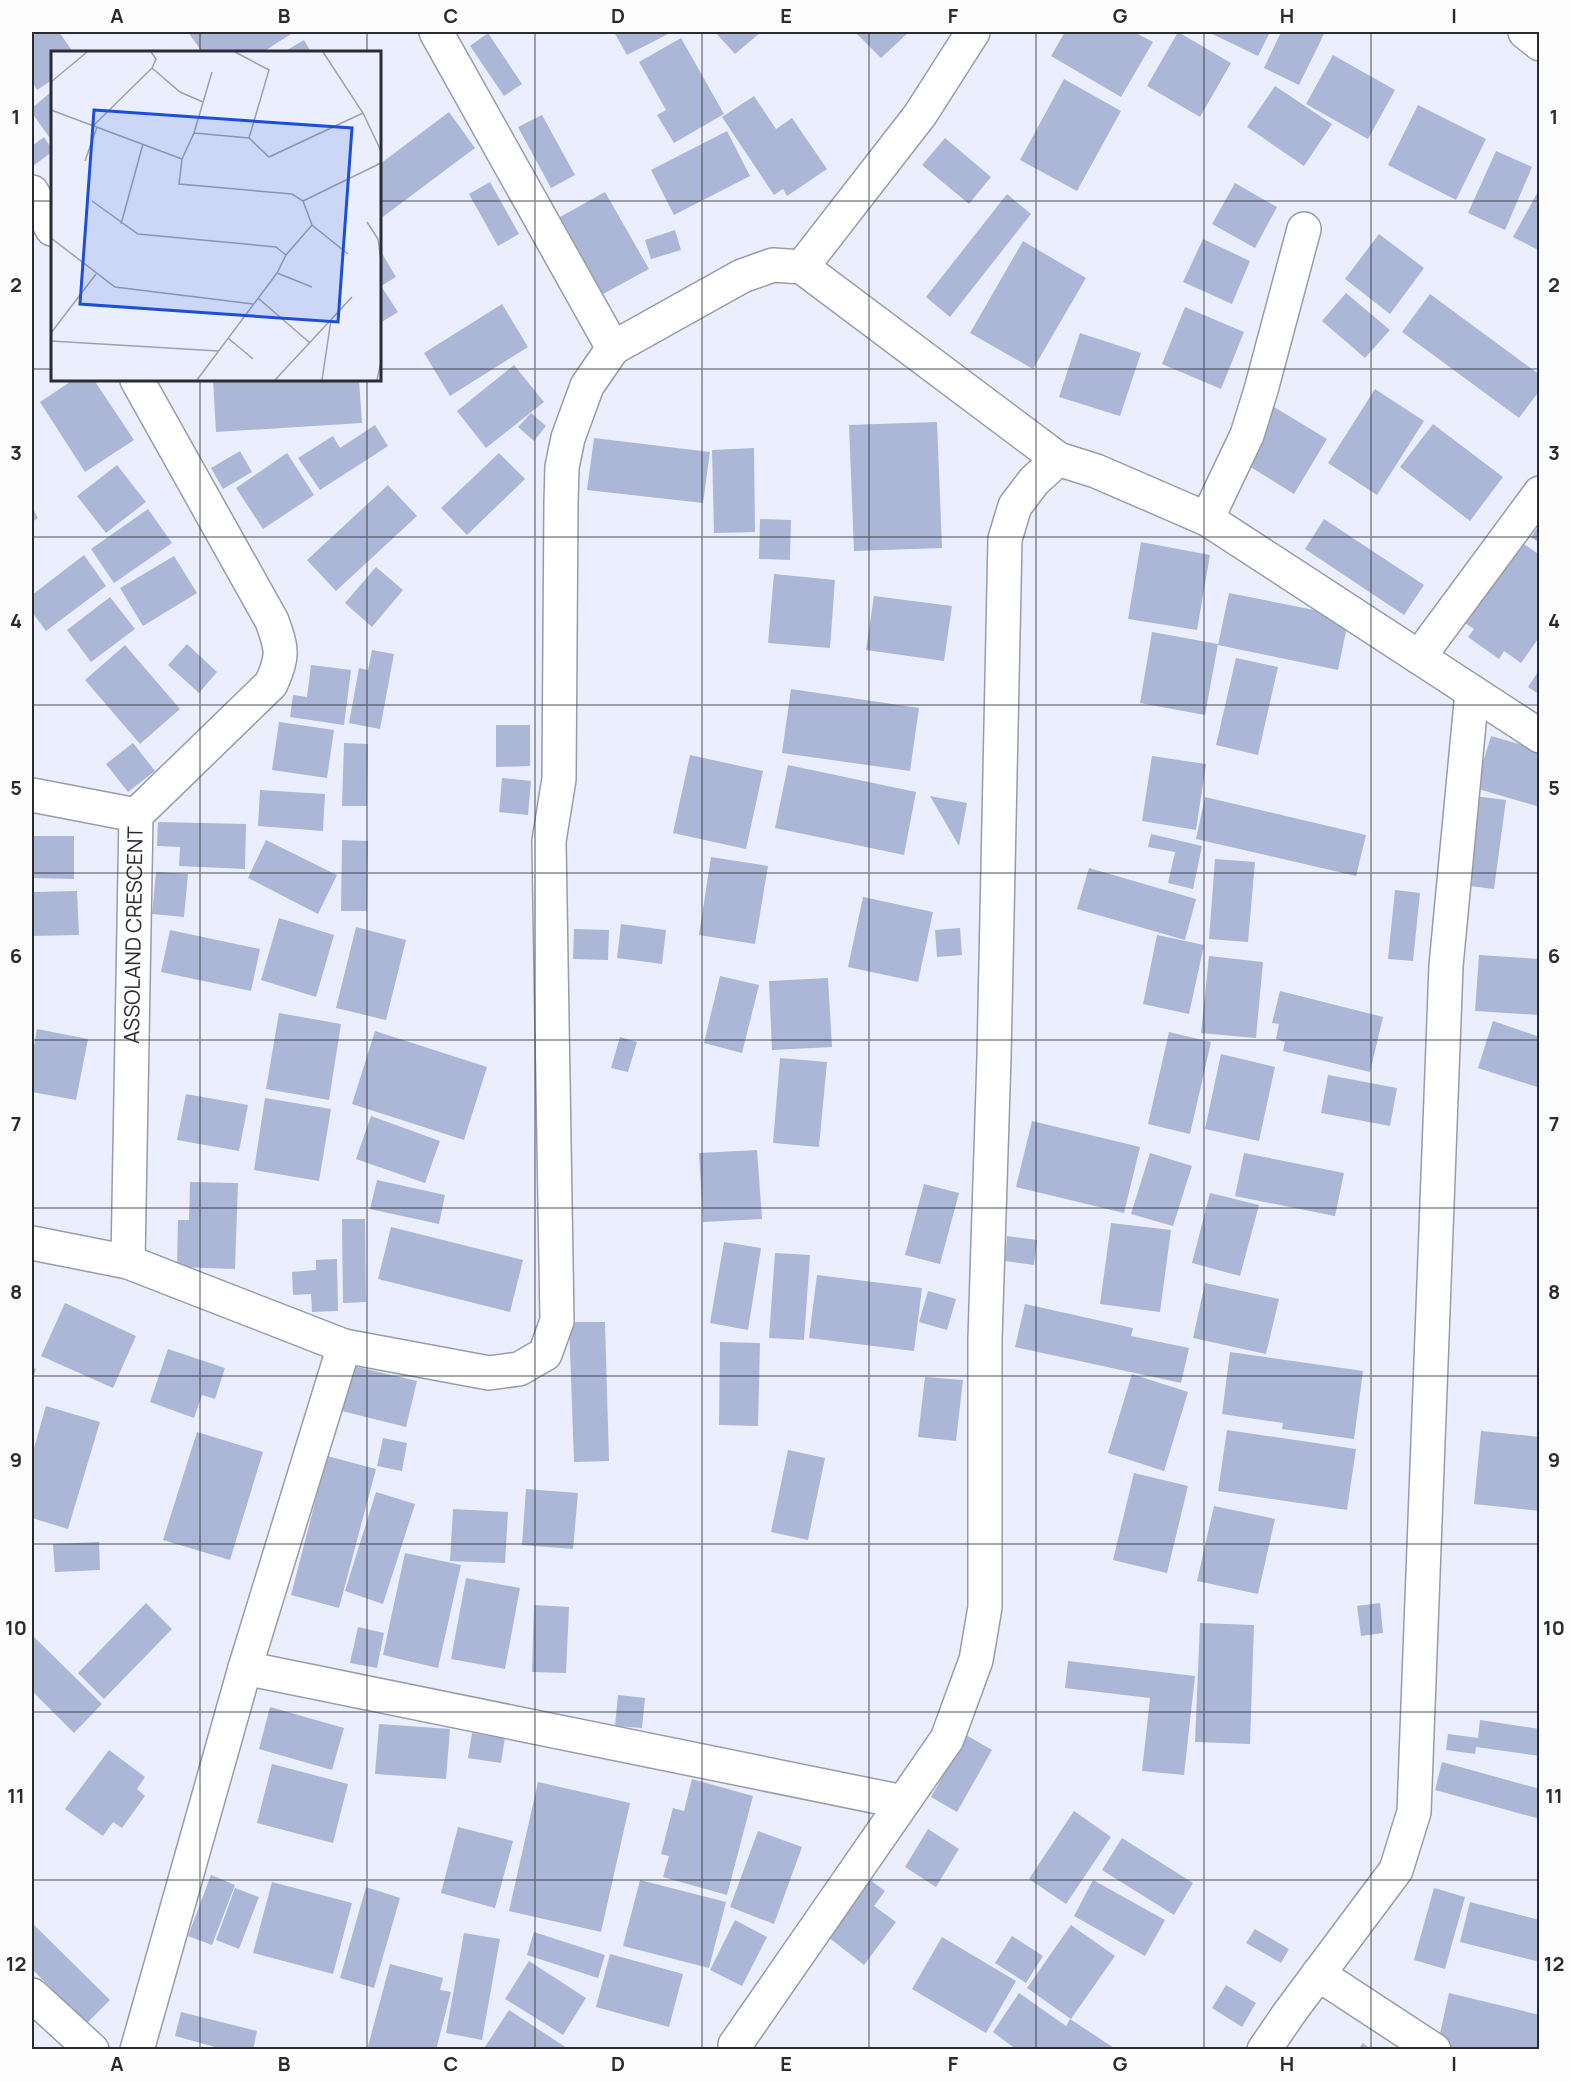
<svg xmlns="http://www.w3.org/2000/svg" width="1571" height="2081" font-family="Manrope,sans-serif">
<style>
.building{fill:#acb6d6}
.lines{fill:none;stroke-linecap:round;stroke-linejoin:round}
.minor-casing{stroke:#979cac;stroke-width:36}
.minor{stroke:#fff;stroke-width:33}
.grid{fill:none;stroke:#292b31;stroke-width:1.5;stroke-opacity:0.55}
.labels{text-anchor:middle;stroke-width:6;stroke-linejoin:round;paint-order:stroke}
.street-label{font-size:21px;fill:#292b31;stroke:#fdfdfd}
.inset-road{fill:none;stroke:#9da1ab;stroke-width:1.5}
.view{fill:#1d4ed8;fill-opacity:0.15;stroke:#1d4ed8;stroke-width:3}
.inset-edge{fill:none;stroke:#292b31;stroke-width:3}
.neatline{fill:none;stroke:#292b31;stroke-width:2}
.grid-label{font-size:20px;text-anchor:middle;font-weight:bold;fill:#292b31}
</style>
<rect width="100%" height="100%" fill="#ebeffd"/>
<!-- building -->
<path class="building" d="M39,32H59L73,52H52V80L37,90L32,81V36Z
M188,32H294L263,52H202Z
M614,32H672L627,55Z
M715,32H761L735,54Z
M855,32H909L881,58Z
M1065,32H1134L1153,42L1121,97L1051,56Z
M1178,32L1231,63L1200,117L1147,86Z
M1208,32H1270L1258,56Z
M1281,32H1325L1299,85L1264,68Z
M488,33L522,84L504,96L470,46Z
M681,38L724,114L674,143L657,115L666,110L639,62Z
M304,40L311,52H284Z
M1333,55L1395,90L1368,139L1306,104Z
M1064,79L1121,111L1077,191L1020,160Z
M1275,86L1332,124L1304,166L1247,127Z
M52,91V141L32,113V108Z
M754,96L776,129L792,118L827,169L787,196L783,189L774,195L722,117Z
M1418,105L1486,139L1456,200L1388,165Z
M449,112L475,148L380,219V164Z
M542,115L575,175L551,188L518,127Z
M727,131L750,176L674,215L651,170Z
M44,137L52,149V152L33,166L32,164V146Z
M945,138L991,177L969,204L922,165Z
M1496,151L1532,167L1505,230L1468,213Z
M490,182L519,234L498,246L469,194Z
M1235,183L1277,207L1255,248L1212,224Z
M1540,188V251L1513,237Z
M605,192L649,269L603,294L560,217Z
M1007,194L1031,214L950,317L926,297Z
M675,230L681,250L651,259L645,240Z
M1379,234L1424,268L1390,314L1345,279Z
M1203,239L1250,261L1232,304L1183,282Z
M1023,241L1086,278L1033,369L970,333Z
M380,250L396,277L381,286L398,312L380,323Z
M1346,293L1390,330L1365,358L1322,321Z
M1430,294L1540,375V390L1519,418L1402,332Z
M502,304L528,347L450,396L424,353Z
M1185,307L1244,332L1221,389L1162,364Z
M1080,333L1141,353L1120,416L1059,397Z
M514,365L544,402L486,448L457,411Z
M73,380H94L134,440L85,472L40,402Z
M213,380H359L362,423L216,432Z
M1375,389L1424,421L1377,495L1328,463Z
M1274,407L1327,439L1294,494L1241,461Z
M531,413L546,426L534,441L518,427Z
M937,422L942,548L854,551L849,425Z
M1433,424L1503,477L1470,521L1400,467Z
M375,425L388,446L320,490L298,458L333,436L340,448Z
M594,438L710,452L703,503L587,490Z
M754,448L755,532L714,533L712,450Z
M240,451L252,472L223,489L211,468Z
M287,453L314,495L263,529L236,488Z
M499,453L525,479L467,535L441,508Z
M117,465L146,502L106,533L77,496Z
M388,485L417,516L336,591L307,560Z
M32,507L38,518L32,522Z
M148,509L172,543L114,583L91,549Z
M760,519L791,520L790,560L759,559Z
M1324,519L1424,585L1404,615L1305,549Z
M1540,524V543L1531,537Z
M1141,542L1210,555L1197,630L1128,619Z
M1521,542L1540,555V636L1521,663L1504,651L1499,659L1468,637L1474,629L1465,623Z
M84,555L106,586L46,631L32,612V595Z
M174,556L197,593L143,626L120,588Z
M376,567L403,590L372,627L345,603Z
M774,574L835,580L830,648L768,643Z
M1229,593L1349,617L1338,670L1218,645Z
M874,596L952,606L944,661L866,650Z
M110,597L135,629L91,662L67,630Z
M1152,632L1218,644L1205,715L1140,703Z
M187,644L217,672L199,693L168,665Z
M125,645L180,709L140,744L85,680Z
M372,650L394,654L380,729L349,723L359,668L368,670Z
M1236,658L1278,667L1258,755L1216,745Z
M311,665L351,670L344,725L290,717L293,695L307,697Z
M1540,669V695L1528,687Z
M791,689L919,708L910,771L782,753Z
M279,722L334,730L327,778L272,770Z
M496,725H530V766L496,767Z
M1491,736L1540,750V807L1475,788Z
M133,743L155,771L128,792L106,764Z
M344,743L368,744L367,806H342Z
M690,755L763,771L746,849L673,833Z
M1152,756L1206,764L1196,830L1142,821Z
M788,765L916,792L904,855L775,828Z
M502,778L531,781L528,815L499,812Z
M260,790L325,794L323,831L258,826Z
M930,796L967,803L959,846Z
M1474,796L1506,800L1494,889L1461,885Z
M1205,797L1366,835L1356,876L1196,839Z
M158,822L246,824L245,869L179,866L180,847L157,846Z
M1151,834L1202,846L1193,889L1168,883L1175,852L1148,847Z
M32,836H74V879L32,878Z
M266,840L337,875L318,914L248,878Z
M342,840L368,841L367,911H341Z
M711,857L768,866L755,944L699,935Z
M1215,859L1255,862L1248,942L1209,939Z
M1089,868L1196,899L1185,940L1077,909Z
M156,872L188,874L184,917L152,914Z
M1395,890L1420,893L1413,961L1388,959Z
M77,891L79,935L32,936V892Z
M863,897L933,912L918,982L848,967Z
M279,918L334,935L316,997L261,980Z
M621,924L666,930L662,964L617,958Z
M356,927L406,940L386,1020L336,1008Z
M960,928L962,955L937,957L935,930Z
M574,929L609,930L608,960L573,959Z
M170,930L260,949L251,991L161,972Z
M1157,935L1204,945L1189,1014L1143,1004Z
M1479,955L1540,959V1015L1475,1011Z
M1209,956L1263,962L1256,1038L1201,1033Z
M720,976L759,985L742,1053L704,1043Z
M828,978L832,1047L772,1050L769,981Z
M1280,991L1383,1017L1370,1072L1283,1051L1285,1042L1276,1039L1279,1024L1272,1023Z
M279,1013L341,1024L329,1100L266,1089Z
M1493,1021L1540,1037V1088L1478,1068Z
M37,1029L88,1039L76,1100L32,1092V1058Z
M375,1031L487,1067L464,1140L352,1104Z
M1169,1032L1211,1042L1190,1134L1148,1124Z
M620,1037L637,1042L628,1072L611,1068Z
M1221,1054L1275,1067L1259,1141L1205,1129Z
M780,1058L827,1062L819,1147L773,1143Z
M1328,1075L1397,1088L1390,1126L1321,1113Z
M186,1094L248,1105L239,1151L177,1140Z
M265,1098L331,1109L319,1181L254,1170Z
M371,1116L440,1141L425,1183L356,1159Z
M1032,1121L1140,1147L1124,1213L1016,1187Z
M757,1150L762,1219L703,1222L699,1153Z
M1150,1153L1192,1166L1173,1226L1131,1214Z
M1244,1153L1344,1173L1335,1216L1235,1196Z
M377,1180L445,1195L439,1224L370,1209Z
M190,1182L238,1183L235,1269L177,1267L178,1220H189Z
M924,1184L959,1193L940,1264L905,1255Z
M1210,1193L1259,1205L1240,1276L1192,1263Z
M342,1219H365L366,1302L343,1303Z
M1111,1223L1171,1230L1160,1312L1100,1304Z
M391,1227L523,1260L510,1312L378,1279Z
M1007,1236L1037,1240L1034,1265L1005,1261Z
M724,1242L761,1248L748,1330L710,1323Z
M775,1253L810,1255L804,1340L769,1338Z
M337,1259L338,1311L312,1312L311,1294L293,1295L292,1272L316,1270V1260Z
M817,1275L922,1288L914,1351L809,1338Z
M1205,1283L1279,1299L1266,1354L1193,1338Z
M928,1291L956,1299L947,1330L919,1322Z
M65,1303L136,1336L113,1388L41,1356Z
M1025,1304L1133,1328L1131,1336L1189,1348L1181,1383L1015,1347Z
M569,1322H605L609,1461L574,1462Z
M720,1342L760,1343L758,1426L719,1425Z
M168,1349L225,1368L215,1399L202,1395L194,1418L150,1402Z
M1230,1352L1363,1371L1354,1439L1282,1429L1283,1423L1222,1414Z
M353,1366L417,1381L406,1427L342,1411Z
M32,1367L36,1369L32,1382Z
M1132,1374L1188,1392L1164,1471L1108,1453Z
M925,1377L963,1380L956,1441L918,1437Z
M46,1406L100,1422L68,1529L32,1518V1455Z
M1227,1430L1356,1449L1347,1510L1218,1491Z
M1481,1431L1540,1437V1511L1474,1504Z
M197,1432L263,1452L230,1560L163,1540Z
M383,1438L407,1443L402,1471L377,1466Z
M788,1450L825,1458L808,1540L771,1532Z
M327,1456L376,1469L339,1608L291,1595Z
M1134,1473L1188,1486L1167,1573L1113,1560Z
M526,1489L578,1493L573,1549L522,1545Z
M376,1492L415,1504L383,1604L345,1591Z
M1214,1506L1275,1519L1258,1594L1197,1581Z
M453,1509L508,1512L505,1563L450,1561Z
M99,1542L100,1570L55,1572L53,1544Z
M405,1553L461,1565L438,1668L383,1655Z
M466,1578L520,1588L505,1669L451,1659Z
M146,1603L172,1629L104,1699L78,1673Z
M1380,1603L1383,1633L1361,1636L1357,1606Z
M534,1605L569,1607L566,1673L532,1672Z
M1200,1623L1254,1625L1250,1744L1195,1742Z
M358,1627L384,1633L377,1668L350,1663Z
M32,1635L102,1704L74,1733L32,1691Z
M1068,1661L1195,1676L1184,1775L1142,1771L1150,1698L1065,1688Z
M618,1695L645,1698L642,1728L615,1726Z
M270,1707L344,1728L332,1770L259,1749Z
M1480,1720L1540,1729V1756L1476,1747L1475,1754L1446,1750L1448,1734L1478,1738Z
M379,1724L450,1729L446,1779L375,1774Z
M472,1733L505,1738L501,1763L468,1758Z
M966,1735L992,1750L957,1812L931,1797Z
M109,1750L145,1777L137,1789L145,1796L122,1828L113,1822L103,1836L65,1809Z
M1442,1762L1540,1789V1819L1435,1790Z
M272,1764L348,1784L333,1843L257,1823Z
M692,1779L753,1796L727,1895L663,1877L669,1856L661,1854L673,1808L684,1811Z
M538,1782L630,1803L601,1932L509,1911Z
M1074,1811L1111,1837L1066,1904L1029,1879Z
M458,1827L513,1841L495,1908L441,1893Z
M928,1829L959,1849L936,1887L905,1867Z
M758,1831L802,1847L774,1924L730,1907Z
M1122,1838L1193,1883L1174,1915L1102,1870Z
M211,1875L235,1885L212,1945L188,1936Z
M865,1876L885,1891L874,1906L896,1922L864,1965L823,1933Z
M640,1880L726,1902L709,1968L623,1946Z
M1093,1880L1165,1920L1145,1956L1074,1916Z
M272,1882L352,1903L333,1974L253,1953Z
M366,1887L400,1898L374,1988L340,1978Z
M235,1888L259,1897L239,1949L216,1940Z
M1434,1888L1465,1897L1445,1969L1414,1960Z
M1470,1902L1540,1920V1962L1460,1942Z
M735,1920L767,1937L742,1986L710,1970Z
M32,1923L110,2000L86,2024L32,1969Z
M1071,1925L1115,1956L1071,2019L1027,1988Z
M1255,1929L1289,1949L1281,1963L1246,1943Z
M534,1932L605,1955L598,1978L527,1955Z
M464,1933L500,1939L482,2040L446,2033Z
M1012,1936L1043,1956L1026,1983L995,1963Z
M942,1937L1016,1981L986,2033L912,1989Z
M610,1954L683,1974L669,2027L596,2007Z
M529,1961L586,1998L563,2035L505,1999Z
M390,1964L443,1978L440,1990L451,1992L436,2050H367Z
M1226,1985L1256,2003L1242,2027L1212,2008Z
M1019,1993L1066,2026L1070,2019L1117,2050H1017L993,2032Z
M1449,1993L1540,2015V2050H1448L1437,2047Z
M509,2010L570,2050H483Z
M181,2012L257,2031L253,2050H226L175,2036Z
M1363,2043L1372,2050H1358Z"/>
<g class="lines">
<!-- minor casing -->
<g class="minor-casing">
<g id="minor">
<path d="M436,32L613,348"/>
<path d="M1525,32L1540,44"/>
<path d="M32,192L52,229"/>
<path d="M802,267L1058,459L1096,471L1207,519L1540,736"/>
<path d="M1207,519L1247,435L1261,390L1304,229"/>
<path d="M1419,657L1540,493"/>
<path d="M32,795L136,815"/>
<path d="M32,1243L128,1262L344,1346L489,1373L519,1369L545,1354L557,1321L549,841L559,779L561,503L562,467L568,438L587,386L613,348L742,276L773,265L802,267L920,115L973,32"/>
<path id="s1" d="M128,1262L136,815L271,684C284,656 282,649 272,621L137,380"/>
<path d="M245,1668L903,1802"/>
<path d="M1318,1974L1434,2050"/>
<path d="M32,1995L92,2050"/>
<path d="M735,2045L947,1739L976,1660L985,1607V1339L994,1057L1005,539L1015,506L1034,481L1058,459"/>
<path d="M137,2050L245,1668L344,1346"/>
<path d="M1264,2050L1290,2012L1396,1870L1414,1812L1446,966L1472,692"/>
</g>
</g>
<!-- minor -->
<use href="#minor" class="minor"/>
</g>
<!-- grid -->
<path class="grid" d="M200,32V52M367,32V52M535,32V2050M702,32V2050M869,32V2050M1036,32V2050M1204,32V2050M1371,32V2050M32,201H52M380,201H1540M32,369H52M380,369H1540M200,380V2050M367,380V2050M32,537H1540M32,705H1540M32,873H1540M32,1040H1540M32,1208H1540M32,1376H1540M32,1544H1540M32,1712H1540M32,1880H1540"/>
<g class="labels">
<!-- street labels -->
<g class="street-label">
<text dy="7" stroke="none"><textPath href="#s1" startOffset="327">ASSOLAND CRESCENT</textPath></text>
</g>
</g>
<!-- overview -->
<g transform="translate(51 51)">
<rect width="330" height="330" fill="#ebeffd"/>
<path class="inset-road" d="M184,1L218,19L198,87M272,1L312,62L330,100M101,17L129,41L152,51M161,21L143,82L131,108L128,133L241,143L252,150L261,174L297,203M0,31L36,1M0,59L131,108M42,75L101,17L105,8L100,1M143,82L198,87L218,106L312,62M34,110L46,76M41,150L87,183L225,196L235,204M252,150L330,112M316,171L327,188L330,209M70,173L92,93M0,187L64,236L202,253M226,222L261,236M207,247L259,292M0,282L45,223M177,287L202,308M0,290L167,300M146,329L226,222L235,204L261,174M224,329L301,246M271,329L280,269M326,329L330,311"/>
<path class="view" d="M43,59L301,77L287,271L29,253Z"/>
<rect width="330" height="330" class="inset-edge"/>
</g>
<!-- border -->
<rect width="1571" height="2081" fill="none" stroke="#fdfdfd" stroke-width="66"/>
<rect x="33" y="33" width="1505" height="2015" class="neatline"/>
<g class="grid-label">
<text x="117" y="23">A</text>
<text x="284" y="23">B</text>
<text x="451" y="23">C</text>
<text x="618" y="23">D</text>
<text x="786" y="23">E</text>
<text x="953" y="23">F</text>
<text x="1120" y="23">G</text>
<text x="1287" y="23">H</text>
<text x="1454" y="23">I</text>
<text x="16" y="124">1</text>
<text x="1554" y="124">1</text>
<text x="16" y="292">2</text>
<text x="1554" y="292">2</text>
<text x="16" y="460">3</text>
<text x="1554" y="460">3</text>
<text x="16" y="628">4</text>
<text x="1554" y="628">4</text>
<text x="16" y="795">5</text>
<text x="1554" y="795">5</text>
<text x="16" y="963">6</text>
<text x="1554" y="963">6</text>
<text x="16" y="1131">7</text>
<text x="1554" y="1131">7</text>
<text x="16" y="1299">8</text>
<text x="1554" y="1299">8</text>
<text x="16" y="1467">9</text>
<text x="1554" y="1467">9</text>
<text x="16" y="1635">10</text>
<text x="1554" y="1635">10</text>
<text x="16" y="1803">11</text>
<text x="1554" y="1803">11</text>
<text x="16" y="1971">12</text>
<text x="1554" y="1971">12</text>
<text x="117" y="2071">A</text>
<text x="284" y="2071">B</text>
<text x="451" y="2071">C</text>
<text x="618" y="2071">D</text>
<text x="786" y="2071">E</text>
<text x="953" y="2071">F</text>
<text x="1120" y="2071">G</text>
<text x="1287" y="2071">H</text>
<text x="1454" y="2071">I</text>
</g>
</svg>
